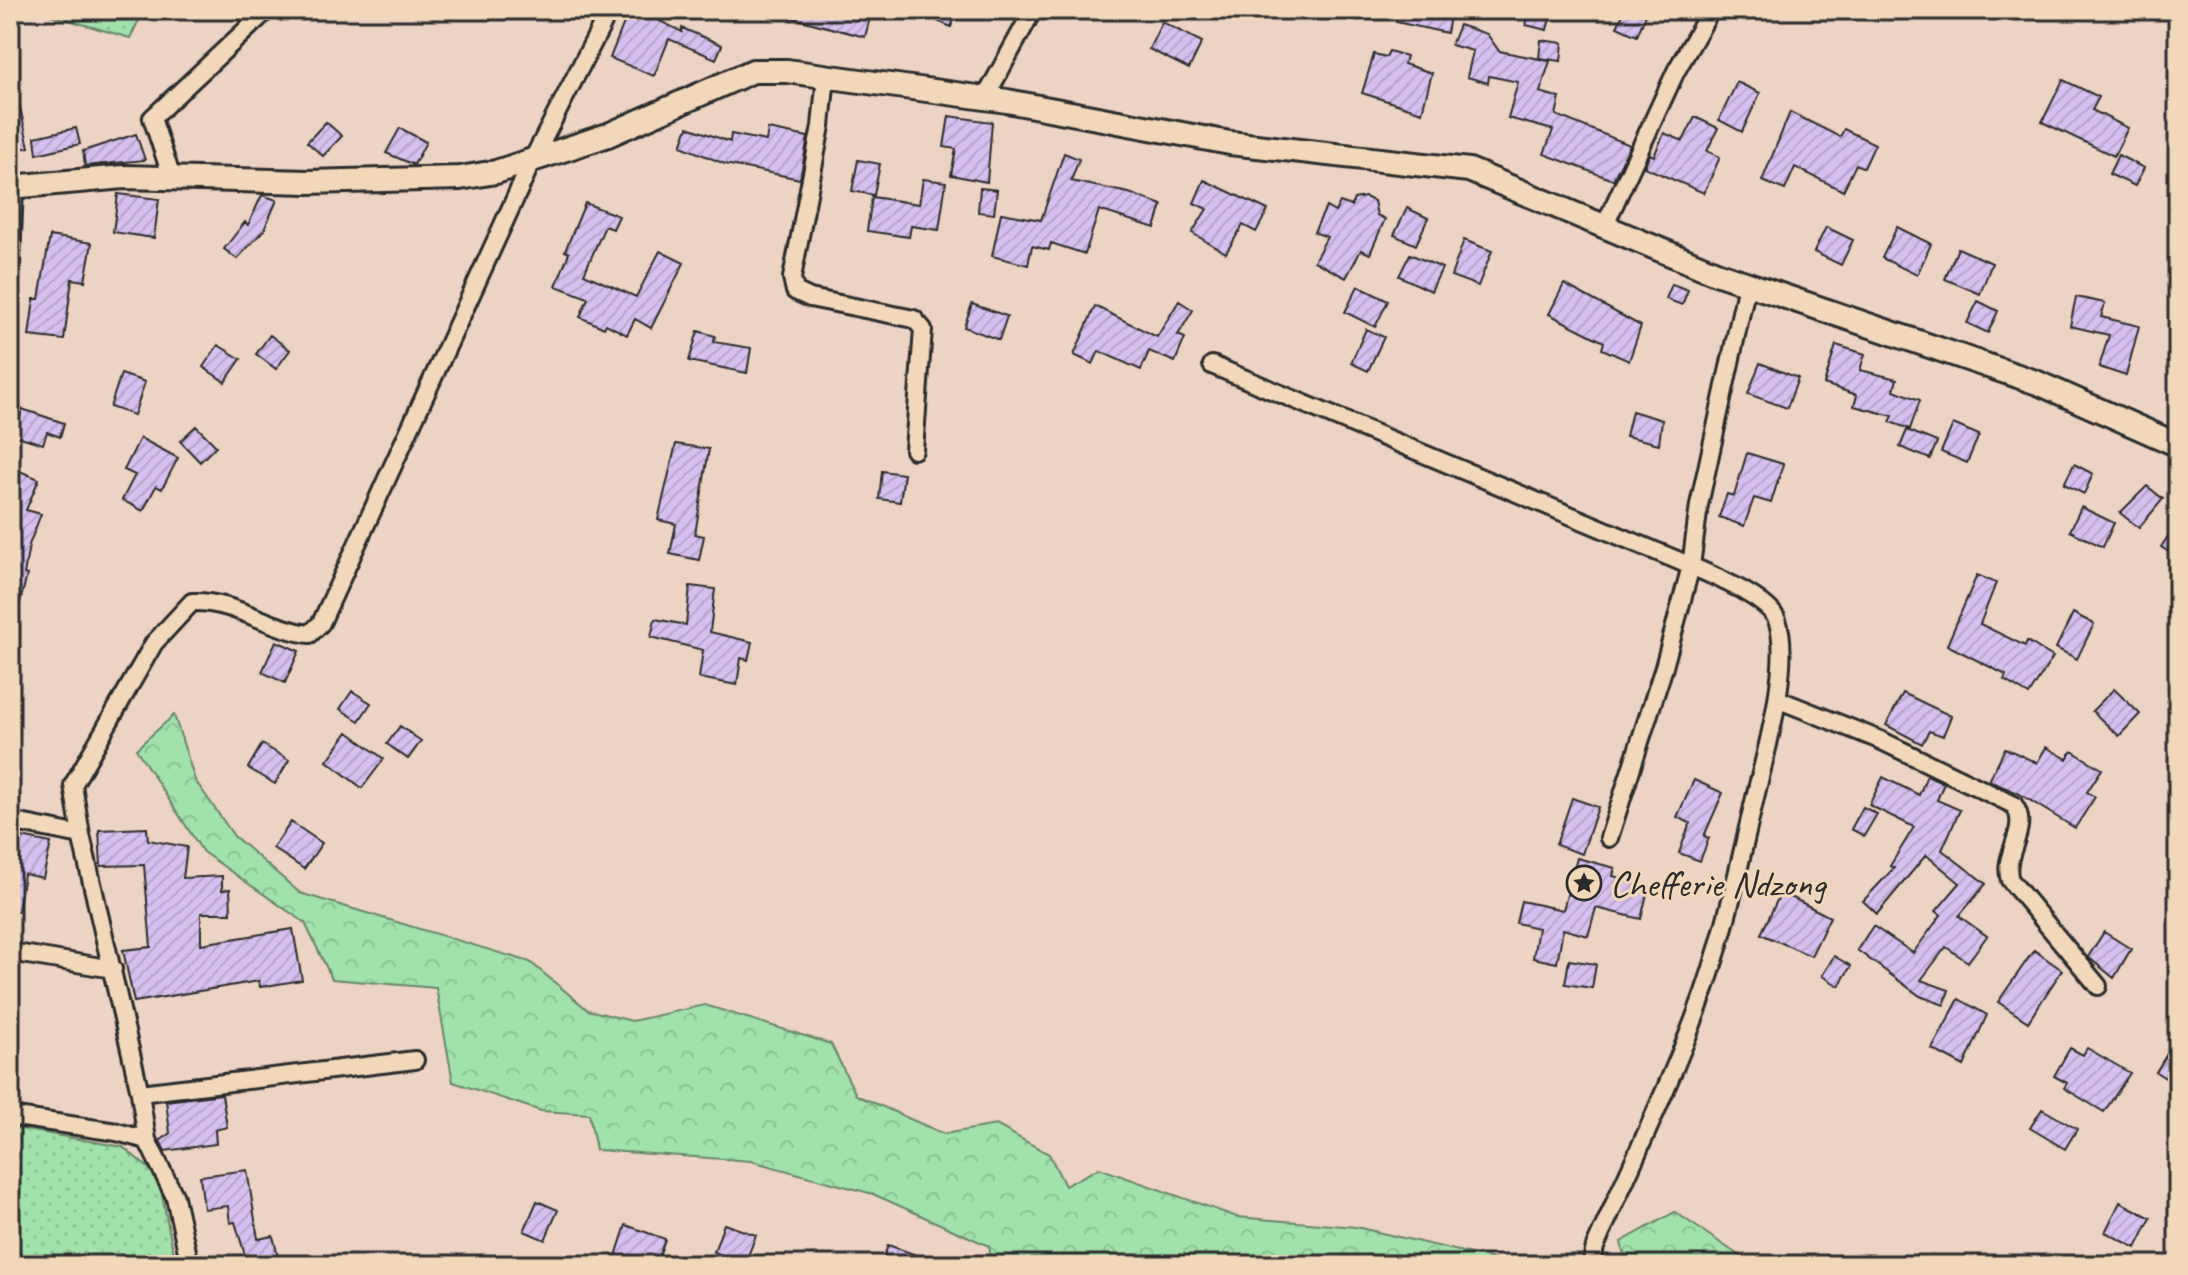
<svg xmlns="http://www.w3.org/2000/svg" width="2188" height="1275" font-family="Caveat,sans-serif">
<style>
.grass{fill:url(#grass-dots);stroke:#66866a;stroke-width:2}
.forest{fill:url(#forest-crowns);stroke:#66866a;stroke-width:2}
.building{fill:url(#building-hatch);stroke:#2b2b2b;stroke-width:2}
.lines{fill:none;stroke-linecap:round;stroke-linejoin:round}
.street-casing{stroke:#2b2b2b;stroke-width:22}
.secondary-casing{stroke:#2b2b2b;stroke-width:28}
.street{stroke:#f2d8b9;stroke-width:16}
.secondary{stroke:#f2d8b9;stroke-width:22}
.labels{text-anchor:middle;stroke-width:6;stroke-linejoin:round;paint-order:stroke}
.poi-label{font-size:38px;fill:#2b2b2b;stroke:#f2d8b9;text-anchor:start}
</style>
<defs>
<pattern id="grass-dots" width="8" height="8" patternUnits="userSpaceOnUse" patternTransform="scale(2)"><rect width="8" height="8" fill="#a1e1aa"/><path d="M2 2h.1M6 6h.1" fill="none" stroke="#8bc192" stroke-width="1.8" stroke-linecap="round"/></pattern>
<pattern id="forest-crowns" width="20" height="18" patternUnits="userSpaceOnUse" patternTransform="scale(2)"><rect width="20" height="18" fill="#a1e1aa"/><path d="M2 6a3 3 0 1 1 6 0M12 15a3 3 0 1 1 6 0" fill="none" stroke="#8bc192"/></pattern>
<pattern id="building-hatch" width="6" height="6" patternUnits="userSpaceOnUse" patternTransform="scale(2)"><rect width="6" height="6" fill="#d7bfef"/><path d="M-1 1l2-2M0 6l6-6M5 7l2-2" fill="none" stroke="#b9a4cd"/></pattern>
</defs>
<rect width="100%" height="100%" fill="#edd3c4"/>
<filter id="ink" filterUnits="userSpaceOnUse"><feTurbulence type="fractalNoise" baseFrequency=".0125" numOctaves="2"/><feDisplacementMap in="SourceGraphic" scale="16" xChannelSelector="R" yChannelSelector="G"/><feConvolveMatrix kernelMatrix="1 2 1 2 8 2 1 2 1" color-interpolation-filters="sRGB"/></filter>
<g filter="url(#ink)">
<!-- grass -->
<path class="grass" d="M34,10H144L130,38Z
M10,1127L123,1147L158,1176L176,1265H10Z"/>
<!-- forest -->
<path class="forest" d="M174,715L195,780L234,836L300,893L530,962L588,1010L632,1021L705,1005L831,1044L856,1095L944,1134L996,1125L1049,1154L1065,1186L1099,1168L1237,1217L1356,1227L1497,1260H1563L1564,1265H992L989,1246L873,1194L751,1161L596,1150L589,1114L541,1111L453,1082L436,988L332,979L305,923L203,852L136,749Z
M1675,1212L1753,1265H1626L1621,1242Z"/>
<!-- building -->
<path class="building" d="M629,10H638L682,32V28L722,45L716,59L669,39L654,76L610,58Z
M783,10H872L865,37L782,15Z
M912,10H958L951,27Z
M1398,10L1450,17L1447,33L1396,22Z
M1530,10H1552L1547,30L1526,25Z
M1625,10H1648L1637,36L1617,27Z
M1162,22L1202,42L1189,69L1149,49Z
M1459,25L1487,34L1499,51L1550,61L1540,92L1560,98L1556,115L1630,145L1613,180L1544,154L1553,130L1508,118L1518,82L1489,76L1488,83L1467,77L1473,51L1451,45Z
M1541,40L1563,43L1561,61L1539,58Z
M1389,51L1406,56L1404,64L1432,73L1422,112L1362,93L1374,54L1386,57Z
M2063,80L2099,97L2092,110L2128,128L2114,156L2042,122Z
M1737,82L1760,93L1742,132L1719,120Z
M16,90L29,147L10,152V91Z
M1790,112L1840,137L1844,129L1875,144L1864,168L1856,164L1843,191L1795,167L1785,190L1762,181Z
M949,116L992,122L987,182L951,175L956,149L944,147Z
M1695,117L1718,128L1707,151L1720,157L1704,193L1644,167L1650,154L1654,156L1664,133L1683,141Z
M326,122L342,136L323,156L307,142Z
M688,127L730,142L731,134L766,141L768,129L808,137L800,179L725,164L681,146Z
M76,128L80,144L37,154L35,137Z
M400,128L426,142L414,165L386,153Z
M136,134L145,160L85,166L83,151Z
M1064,153L1079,159L1071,181L1129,193L1162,205L1155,228L1099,210L1085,254L1051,243L1049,250L1032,246L1028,265L992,256L1001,213L1041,220Z
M2118,155L2144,168L2135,186L2109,174Z
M858,160L880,164L874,195L852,191Z
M923,179L946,182L939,230L911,226L909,237L867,231L872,197L919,204Z
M1204,180L1268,210L1256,232L1243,225L1226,253L1192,233L1207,209L1194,203Z
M980,188L997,190L994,214L978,212Z
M118,194L159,199L154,238L113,232Z
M262,195L277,200L264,230L237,259L224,249L245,222L248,225Z
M1365,197L1374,201L1377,215L1385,219L1370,254L1361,250L1346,278L1314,261L1327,237L1314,232L1326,207L1335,212L1340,202L1351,206L1354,199Z
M585,203L619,216L613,229L605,226L584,274L636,297L660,251L684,263L651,328L635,319L627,335L606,324L604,328L580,317L588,298L556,286L569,253L565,251Z
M1407,208L1428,218L1416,245L1394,235Z
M1826,227L1853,240L1841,265L1814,252Z
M1897,227L1931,244L1917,275L1882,258Z
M50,236L92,243L85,281L72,279L64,340L29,336L34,299H39Z
M1464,240L1492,251L1478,286L1451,276Z
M1958,248L1992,263L1980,294L1945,279Z
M1410,254L1442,268L1431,291L1399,276Z
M1564,284L1641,326L1629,361L1602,349L1604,342L1549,314Z
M1672,284L1688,290L1682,305L1666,299Z
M1358,286L1388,301L1375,327L1345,312Z
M2076,297L2105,303L2101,317L2139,326L2126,376L2099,367L2109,335L2070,326Z
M1179,301L1193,310L1178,335L1185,338L1175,362L1149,351L1141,370L1099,351L1093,364L1074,355L1095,306L1157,337Z
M1978,301L1998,311L1988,333L1967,323Z
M972,304L1007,316L999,340L964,327Z
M1366,329L1384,337L1368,371L1351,363Z
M698,331L715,336L714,342L751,348L747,373L689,361Z
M270,335L290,350L276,369L256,354Z
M218,345L241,359L225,382L203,367Z
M1836,345L1865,354L1860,370L1897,379L1894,390L1920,400L1910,429L1890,422L1893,416L1854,406L1857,395L1824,384Z
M1760,363L1798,378L1787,408L1748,394Z
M121,374L145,382L134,415L110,407Z
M22,409L64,423L60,437L47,432L43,444L14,435Z
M1632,411L1662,420L1659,444L1626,436Z
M1953,424L1979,435L1967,463L1941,452Z
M196,426L216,446L200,462L180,441Z
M1907,430L1937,442L1930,459L1900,447Z
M140,438L178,458L162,489L156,486L143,511L122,500L135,475L124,470Z
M676,444L709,449L695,534L704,536L699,560L670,554L676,524L658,520Z
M1747,453L1783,464L1771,503L1754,498L1744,526L1719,517L1727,494L1734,496Z
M2074,464L2093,474L2084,494L2064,484Z
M10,467L39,479L26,510L41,514L29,545L24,574L27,575L15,622H10Z
M882,471L904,474L900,502L879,499Z
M2147,486L2163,499L2139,528L2120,513Z
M2081,507L2114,523L2103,547L2070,531Z
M2178,521V558L2161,547Z
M1977,575L1996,583L1980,624L2025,646L2027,641L2053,657L2029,695L2004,680L2006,675L1947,645Z
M690,586L715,589L710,632L752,642L748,660L741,658L737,685L699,678L703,650L651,637L655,619L686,625Z
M2073,613L2094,624L2077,659L2056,648Z
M276,641L299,651L285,683L262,672Z
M2114,689L2140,714L2119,736L2092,711Z
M352,691L371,703L359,721L340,709Z
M1903,693L1951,716L1943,736L1929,731L1922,744L1886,725Z
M400,726L421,741L408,759L387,744Z
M348,732L384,759L362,788L327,761Z
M262,744L289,760L275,784L248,768Z
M2046,747L2067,759L2072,751L2102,769L2087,792L2095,797L2075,828L2018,793L1989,781L2005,748L2037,763Z
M1927,775L1944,783L1937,800L1960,810L1942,850L1986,884L1959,916L1987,936L1968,962L1946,947L1921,980L1949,990L1944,1005L1920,996L1857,950L1873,926L1913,953L1941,915L1936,911L1960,883L1926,855L1877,914L1863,901L1894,868L1890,866L1914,827L1869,805L1883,777L1919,795Z
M1694,780L1723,793L1704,836L1709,838L1700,861L1679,853L1690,823L1677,817Z
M1572,798L1598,807L1582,854L1556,845Z
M1863,807L1877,814L1864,836L1851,829Z
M291,822L322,843L304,869L273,848Z
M147,828L148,840L187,847L183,878L222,876V890L230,889L231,913H201V944L293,929L302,980L260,987L259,981L134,1002L123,950L151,947L144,865L101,866L99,830Z
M12,835L51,843L43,878L24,874L18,912L10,911Z
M1577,858L1615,868L1613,876L1649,885L1641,919L1596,908L1588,936L1563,929L1557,963L1533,958L1538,928L1516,923L1521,901L1563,910Z
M1781,892L1830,917L1811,956L1761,934Z
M2104,932L2131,949L2114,978L2088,957Z
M2034,950L2062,970L2028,1022L1998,1002Z
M1834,956L1851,966L1839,986L1822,976Z
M1569,960L1596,964L1592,988L1565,984Z
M1959,999L1987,1015L1964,1066L1932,1049Z
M2178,1036V1086L2156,1072Z
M2070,1048L2083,1055L2087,1048L2130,1073L2104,1112L2064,1088L2067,1083L2054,1076Z
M222,1094L227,1127L215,1130L216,1144L165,1151L160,1141L170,1133L166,1101Z
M2042,1109L2077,1129L2065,1149L2030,1128Z
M247,1170L258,1239L273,1236L280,1265H248L235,1222L230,1223L228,1206L204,1209L200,1176Z
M537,1201L558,1210L545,1240L524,1231Z
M2120,1202L2151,1218L2136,1248L2105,1232Z
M724,1224L756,1235L745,1264L714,1252Z
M626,1225L665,1239L657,1262L639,1257L636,1265L614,1262Z
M888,1245L939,1263V1265H881Z"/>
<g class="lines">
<!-- street casing -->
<g class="street-casing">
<path id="street" d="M826,76L821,126L792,278L795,291L810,298L914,319L923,329L914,450
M985,98L1033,10
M172,178L152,118L264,13
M1604,227L1676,71L1711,10
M10,284L14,188
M1212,365L1691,566L1664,667L1609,838
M1777,699L1880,740L2014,805C2031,829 2001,855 2010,880L2098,986
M10,821L81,835L140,1093L147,1140
M81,835L73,785L154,643L192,602C233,600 269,629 310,634L321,623L533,159L603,23L604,10
M10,952L113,969
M140,1093L415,1060
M10,1116L117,1132L147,1140L175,1197L190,1265
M1591,1265L1595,1247C1629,1170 1666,1094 1696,1014C1725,939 1740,859 1759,781C1769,742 1791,657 1777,620C1768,598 1713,576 1691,566L1699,505L1747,285"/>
</g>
<!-- secondary casing -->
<g class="secondary-casing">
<path id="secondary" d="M10,187L124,177L308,182L460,178L496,172L608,135L753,71H787L1007,101L1230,143L1469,170L1716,273L2038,383L2178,445"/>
</g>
<!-- street -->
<use href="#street" class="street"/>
<!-- secondary -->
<use href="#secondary" class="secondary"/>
</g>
</g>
<!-- icons -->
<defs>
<g id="sight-ring" transform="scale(1.8)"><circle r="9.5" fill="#f2d8b9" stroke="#2b2b2b" stroke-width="1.5"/><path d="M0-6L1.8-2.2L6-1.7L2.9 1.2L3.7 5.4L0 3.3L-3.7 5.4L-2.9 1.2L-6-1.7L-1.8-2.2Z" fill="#2b2b2b"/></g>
</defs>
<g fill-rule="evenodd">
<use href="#sight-ring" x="1584" y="883"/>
</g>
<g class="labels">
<!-- poi labels -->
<g class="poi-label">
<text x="1610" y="896">Chefferie Ndzong</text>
</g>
</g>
<!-- margin -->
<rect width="2188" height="1275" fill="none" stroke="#f2d8b9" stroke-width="40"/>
<rect x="20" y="20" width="2148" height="1235" fill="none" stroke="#2b2b2b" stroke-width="3" filter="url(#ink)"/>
</svg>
